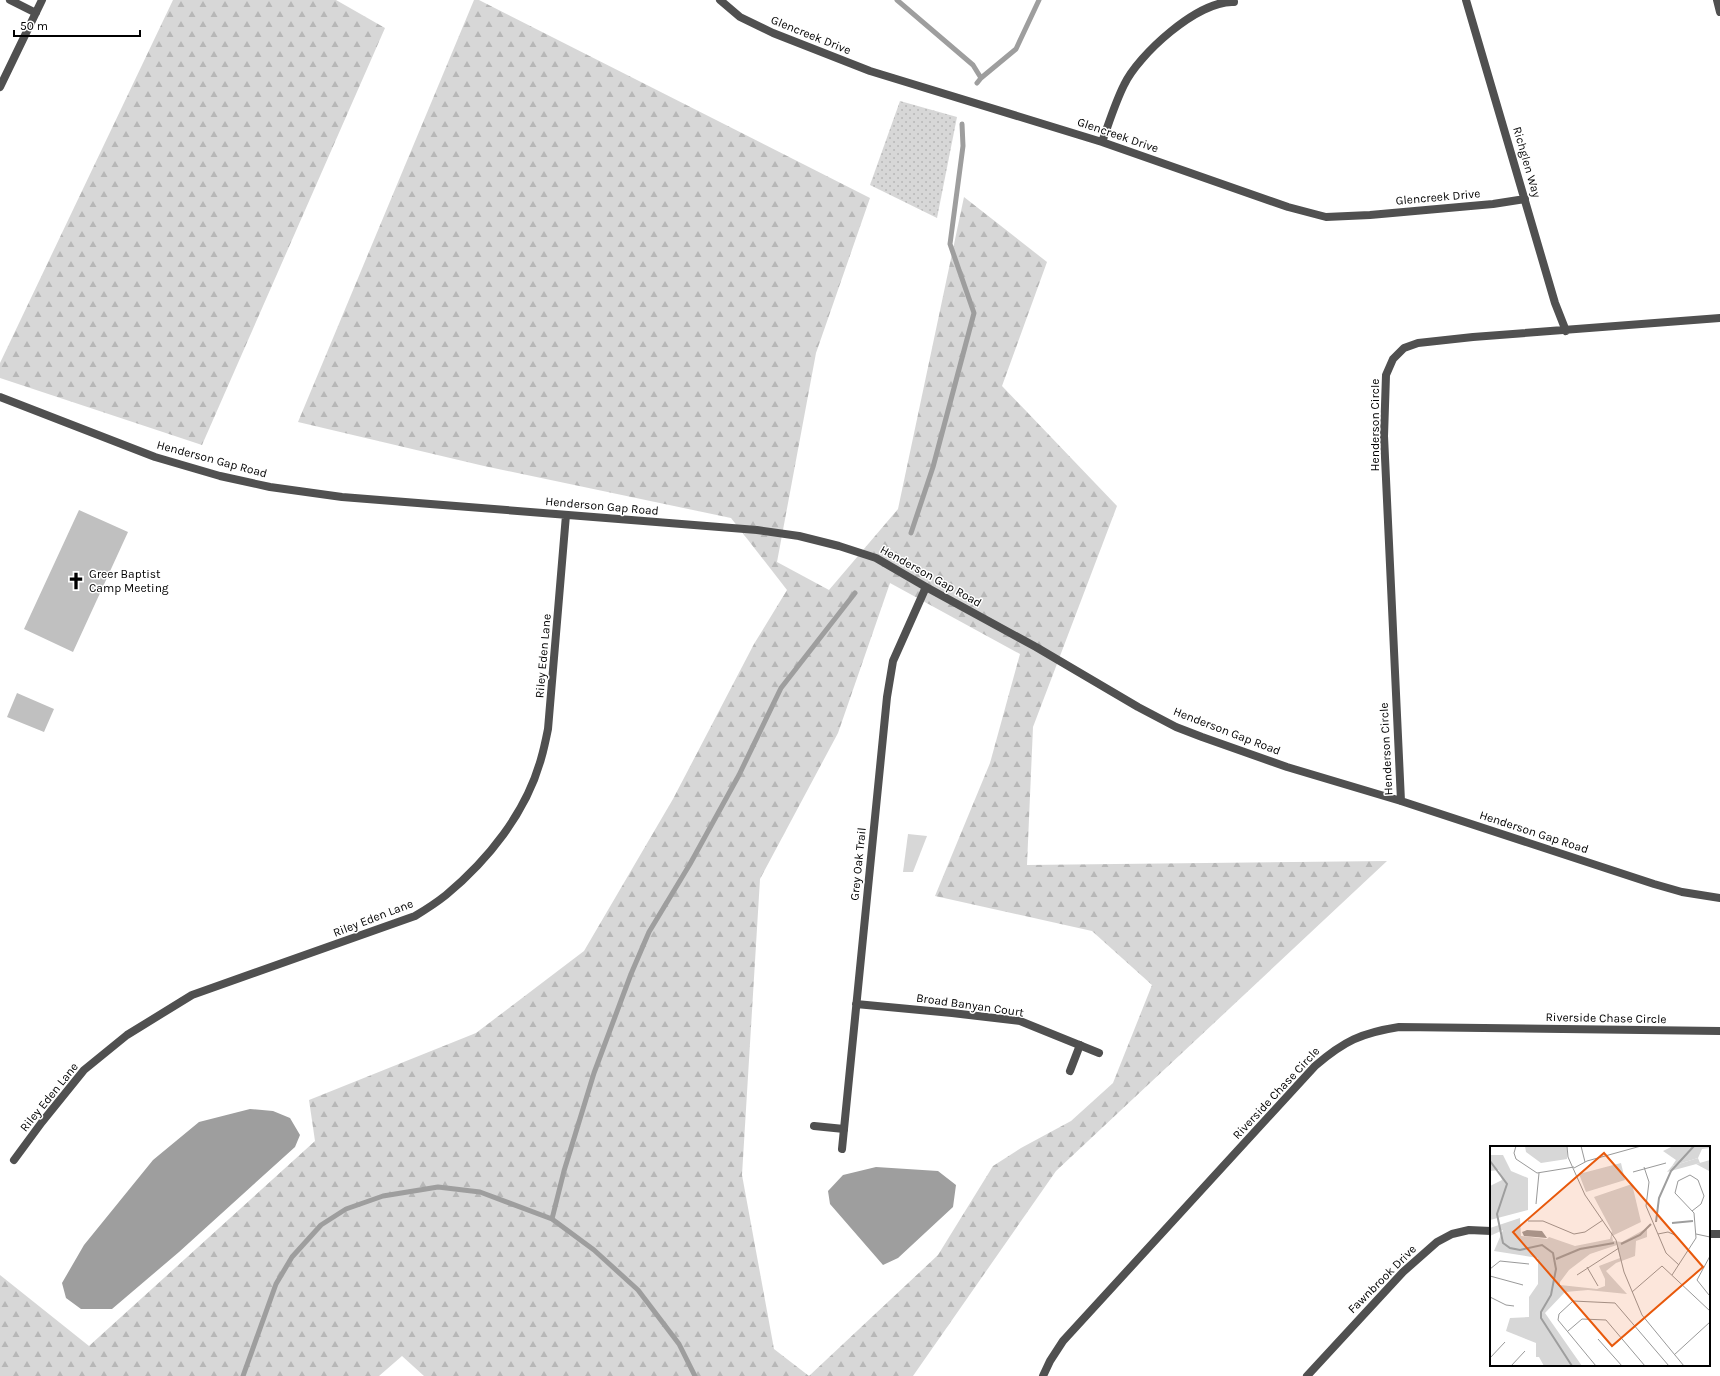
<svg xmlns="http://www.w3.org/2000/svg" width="1720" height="1376" font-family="Karla,sans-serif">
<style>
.grass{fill:url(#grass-dots)}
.forest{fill:url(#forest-firs);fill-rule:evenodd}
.park{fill:#d7d7d7}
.water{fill:#9e9e9e}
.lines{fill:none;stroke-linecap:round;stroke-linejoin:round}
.stream{stroke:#9e9e9e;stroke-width:5}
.building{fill:#c0c0c0}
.lane{stroke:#505050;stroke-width:8}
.street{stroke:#505050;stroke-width:8}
.labels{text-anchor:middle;stroke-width:3;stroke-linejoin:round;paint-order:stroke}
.street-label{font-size:12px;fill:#000;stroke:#fff}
.poi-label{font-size:12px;fill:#000;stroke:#fff;text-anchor:start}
.inset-river{fill:none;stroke:#9e9e9e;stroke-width:2}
.inset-road{fill:none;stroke:#999;stroke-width:1}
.view{fill:#e8590c;fill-opacity:0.15;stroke:#e8590c;stroke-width:2}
.inset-edge{fill:none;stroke:#000;stroke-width:2}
</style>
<defs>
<pattern id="grass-dots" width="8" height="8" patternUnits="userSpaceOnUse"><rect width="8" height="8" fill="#d7d7d7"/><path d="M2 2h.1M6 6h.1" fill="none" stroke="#b7b7b7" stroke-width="1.8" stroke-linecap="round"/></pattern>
<pattern id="forest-firs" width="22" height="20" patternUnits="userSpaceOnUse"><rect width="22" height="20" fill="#d7d7d7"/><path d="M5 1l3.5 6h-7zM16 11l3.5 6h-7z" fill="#b7b7b7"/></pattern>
</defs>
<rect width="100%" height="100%" fill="#fff"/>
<!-- grass -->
<path class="grass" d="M900,101L957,117L937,218L870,185Z"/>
<!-- forest -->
<path class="forest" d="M173,0H336L385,28L202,445L0,378V363Z
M474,0H479L870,198L816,353L777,562L829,590L898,509L964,197L1047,262L1002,386L1117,506L1033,727L1027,865L1387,861L1056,1171L913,1376H424L402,1356L379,1376H0V1275L89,1346L315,1141L309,1100L476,1033L584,951L673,799L754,644L787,590L731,518L484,466L298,422ZM890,583L1020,654L990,763L935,896L1092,931L1152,985L1113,1083L1071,1121L1021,1148L993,1166L938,1255L809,1376L774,1349L742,1175L760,879L838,733Z"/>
<!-- park -->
<path class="park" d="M908,834L927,836L913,872H903Z"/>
<!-- water -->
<path class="water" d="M250,1109L273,1111L290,1118L300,1135L295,1147L179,1252L112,1309H81L66,1298L62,1283L84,1245L153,1160L199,1122Z
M876,1167L938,1171L956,1185L953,1207L898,1258L883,1265L830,1204L828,1191L843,1175Z"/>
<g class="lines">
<!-- stream -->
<path class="stream" d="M897,0L973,65L981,78
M977,83L981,78L1016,49L1039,0
M911,533L933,467L974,313L950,244L963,146L962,124
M552,1219L564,1171L594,1073L631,974L649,932L690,864L739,775L781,688L855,593
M243,1376L276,1284L292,1257L321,1225L346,1209L383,1196L438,1187L480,1192L552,1219L594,1250L638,1290L679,1344L695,1376"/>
</g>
<!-- building -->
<path class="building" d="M79,510L128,532L73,652L24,629Z
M17,693L54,709L44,732L7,717Z"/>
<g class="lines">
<!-- lane -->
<path class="lane" d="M1070,1071L1080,1045
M814,1126L844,1129"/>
<!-- street -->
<path class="street" d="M10,0L36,13
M720,0L740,17L773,33L870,71L1102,142L1288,207L1326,217L1370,215L1493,204L1525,199
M1466,0L1555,303L1566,331
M1717,0L1720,12
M0,87L42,0
M1102,142C1109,123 1115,103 1124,85C1138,55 1198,0 1234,2
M0,397L155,457L220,476L270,487L342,497L757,530L799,536L839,546L876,558L926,587L1036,647L1138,707L1176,727L1202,737L1287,767L1401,801L1654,884L1682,892L1720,898
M1401,801L1384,436L1386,375L1393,359L1404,348L1418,343L1473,337L1720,318
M856,1004L952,1013L1020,1021L1099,1053
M842,1149L887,697L893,661L926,587
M14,1160L42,1122L84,1070L127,1035L192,995L415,916C425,910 436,903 446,895C488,860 526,813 541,759C544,749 546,739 548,729L566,515
M1709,1234H1720
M1043,1376L1050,1361L1063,1341L1315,1066C1344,1041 1361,1033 1399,1027L1720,1031
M1307,1376L1403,1272L1437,1242L1452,1234L1469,1230L1491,1231"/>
</g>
<!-- icons -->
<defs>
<g id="church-bare" transform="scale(1.38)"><path d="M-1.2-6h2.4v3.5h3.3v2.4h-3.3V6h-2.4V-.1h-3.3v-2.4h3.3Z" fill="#000" stroke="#fff" stroke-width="2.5" paint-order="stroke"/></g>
</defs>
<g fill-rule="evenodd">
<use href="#church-bare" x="76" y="581"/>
</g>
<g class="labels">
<!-- street labels -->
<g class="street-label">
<text transform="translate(811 35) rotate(22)" y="4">Glencreek Drive</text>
<text transform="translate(1118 135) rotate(19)" y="4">Glencreek Drive</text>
<text transform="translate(1527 162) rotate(74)" y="4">Richglen Way</text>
<text transform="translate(1438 197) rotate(-5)" y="4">Glencreek Drive</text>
<text transform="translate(1375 425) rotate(-90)" y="4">Henderson Circle</text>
<text transform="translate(212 459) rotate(15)" y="4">Henderson Gap Road</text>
<text transform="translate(602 506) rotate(5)" y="4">Henderson Gap Road</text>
<text transform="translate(931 576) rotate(29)" y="4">Henderson Gap Road</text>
<text transform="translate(543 656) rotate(-85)" y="4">Riley Eden Lane</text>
<text transform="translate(1227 731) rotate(21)" y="4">Henderson Gap Road</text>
<text transform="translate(1386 749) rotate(-93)" y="4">Henderson Circle</text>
<text transform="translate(1534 832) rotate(18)" y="4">Henderson Gap Road</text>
<text transform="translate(858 864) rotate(-84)" y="4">Grey Oak Trail</text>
<text transform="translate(373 918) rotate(-21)" y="4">Riley Eden Lane</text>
<text transform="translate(970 1005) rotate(8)" y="4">Broad Banyan Court</text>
<text transform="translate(1606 1018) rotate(1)" y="4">Riverside Chase Circle</text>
<text transform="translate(1276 1093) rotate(-47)" y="4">Riverside Chase Circle</text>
<text transform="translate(49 1097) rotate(-51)" y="4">Riley Eden Lane</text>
<text transform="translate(1382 1279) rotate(-45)" y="4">Fawnbrook Drive</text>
</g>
<!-- poi labels -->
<g class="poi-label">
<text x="89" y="578">Greer Baptist<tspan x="89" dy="14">Camp Meeting</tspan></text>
</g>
</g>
<!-- overview -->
<g transform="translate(1490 1146)">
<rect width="220" height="220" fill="#fff"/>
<path d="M208,12L210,17L177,26L182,20Z" fill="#d7d7d7"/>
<path d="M35,0H77V13L51,17L36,6ZM183,0H220V2L212,3L208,12L182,20L186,14L173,5ZM0,9H13L21,25L38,32V64L0,74V40L12,34L9,24L0,25ZM220,14V32L219,25L206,18ZM131,17L135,34L96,46L89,28ZM142,38L151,76L122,90L123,95L132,96L157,82V91L146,95L145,110L126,117L116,125L137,148L98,144L75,146L55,167L92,220H54L49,211H46V197L16,185L20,172L39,171V151L48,138V112L4,105L13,84L0,90V82L30,72L31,90L57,93L59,91L85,100L120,93L122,85L104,51ZM127,99L130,112L109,120L115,133V140L107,143L70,139V136L79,124L100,108Z" fill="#d7d7d7" fill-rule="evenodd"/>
<path d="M37,84L52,85L57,92L34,90L32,86Z" fill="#9e9e9e"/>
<path class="inset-river" d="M0,15L17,38L7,68L13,97L20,102L30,104L52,99L63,107L66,123L61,149L51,166V172L82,220M166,76L169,52L181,25L204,0M182,77L203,75M131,98L150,89L161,78M66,113L90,103L124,97"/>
<path class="inset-road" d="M26,0L24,7L26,13L47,27L84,21M77,0L78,11L95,49L126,94L134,126L152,169L194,220M91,0L95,16M154,21L159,36L156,60L176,107L189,119M84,22L97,15L151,0M143,26L176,17M46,58L49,27M38,75H53L84,88L95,86L113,74M168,88L178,86L185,89M206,88L220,91M97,121L108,140M0,123L10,115L39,118M87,129L129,102M182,129L206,92L204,67L185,47L188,35L200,29L208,34L214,50L211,58L202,65M0,130L33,139M142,146L172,120L220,165M219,149L207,134L220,110M0,151L16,159L24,160M78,185L92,173L116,174L155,220M108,193L132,220M184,209L220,176M0,212L15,196M21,220L35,205M106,220L68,174L69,168L83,155L125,157L179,220"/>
<path class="view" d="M114,7L213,121L122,200L23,86Z"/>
<rect width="220" height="220" class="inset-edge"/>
</g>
<!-- scale -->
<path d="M14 30v6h126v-6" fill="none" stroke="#000000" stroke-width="2"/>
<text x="20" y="30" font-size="12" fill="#000000" stroke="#ffffff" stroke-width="3" paint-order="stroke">50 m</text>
</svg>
